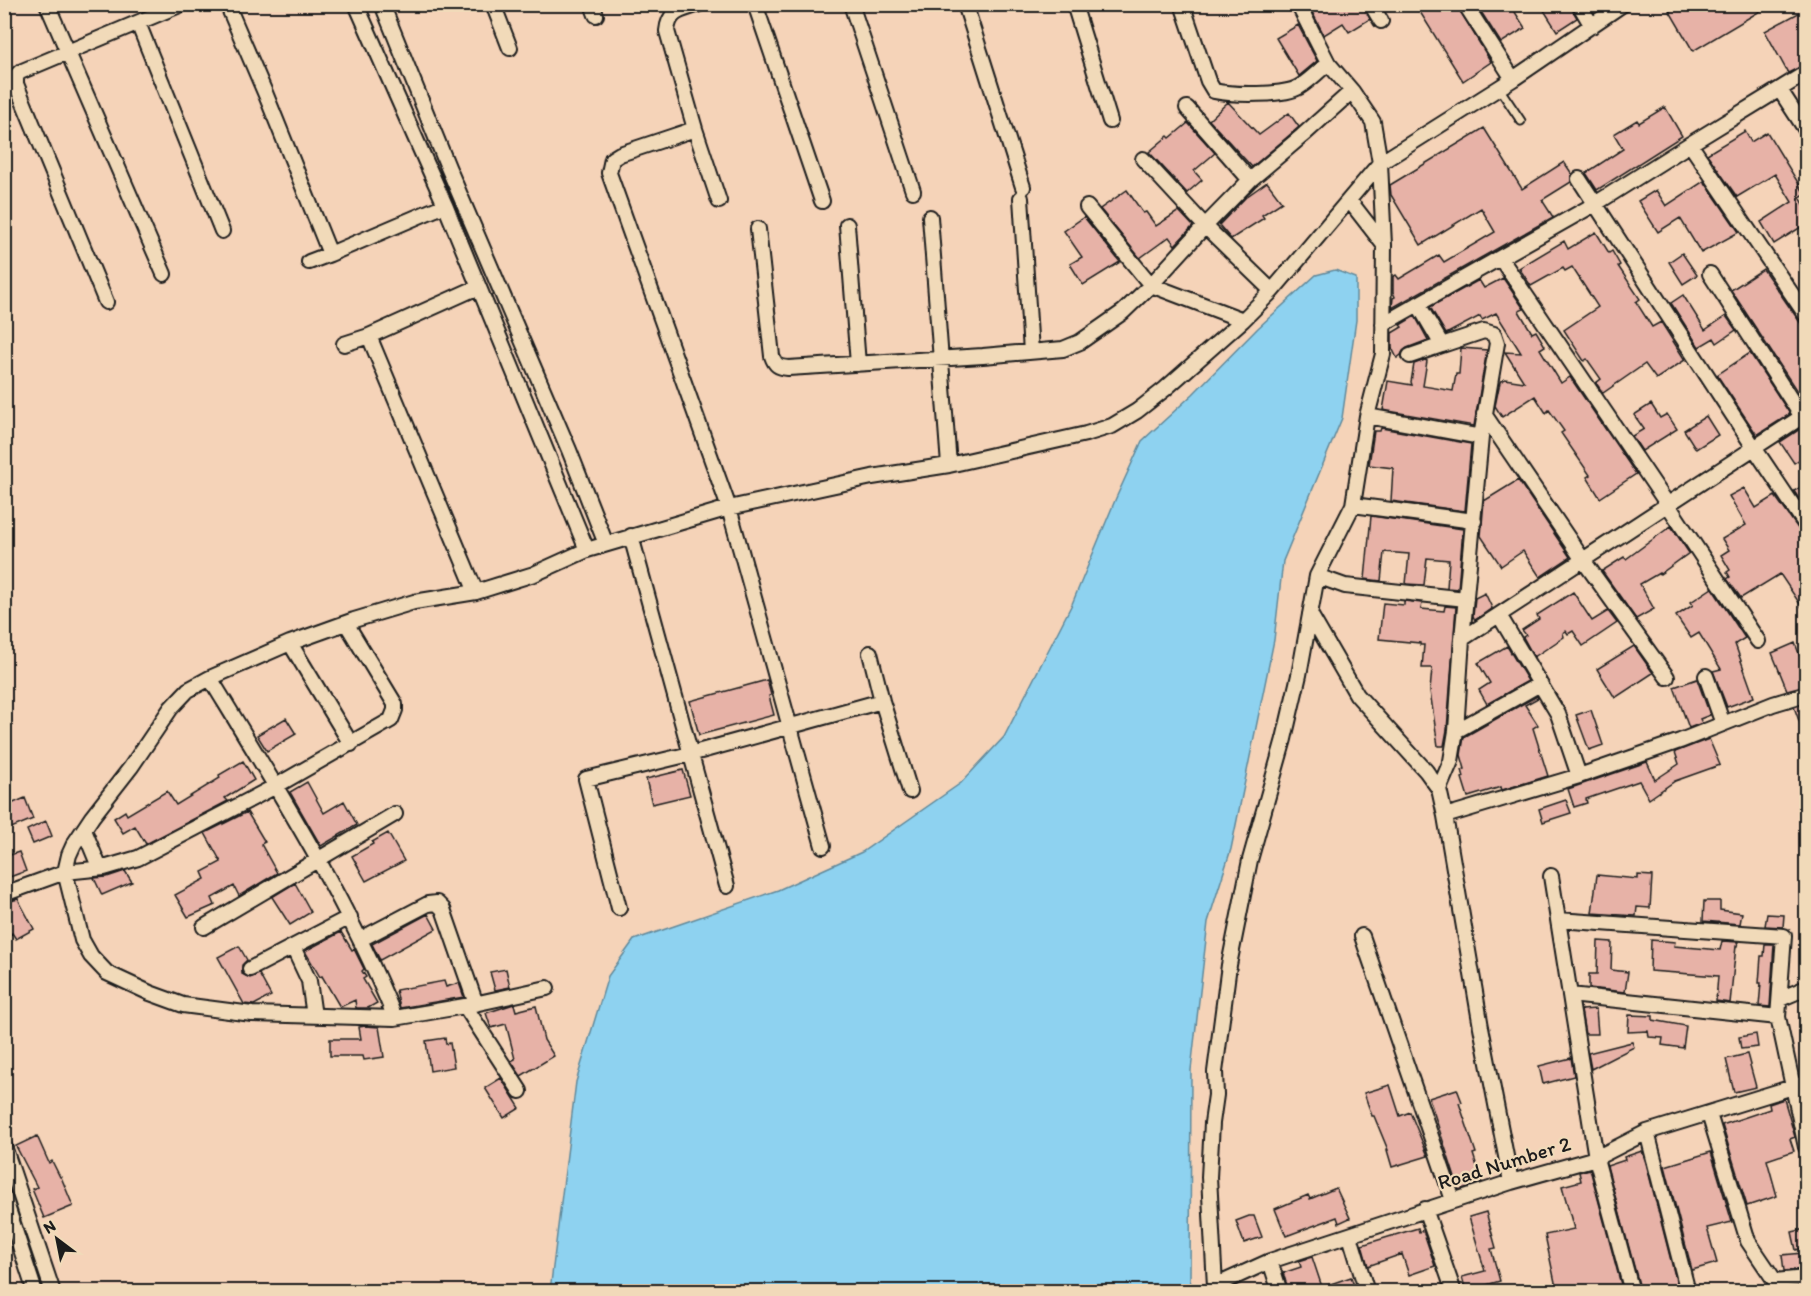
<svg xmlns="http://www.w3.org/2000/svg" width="1811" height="1296" font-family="Itim,sans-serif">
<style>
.water{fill:#8ed2f0;stroke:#60899b;stroke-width:1.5}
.building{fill:#e7b2a7;stroke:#1c1c1c;stroke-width:1.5}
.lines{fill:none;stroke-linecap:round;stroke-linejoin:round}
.service-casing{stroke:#1c1c1c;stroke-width:11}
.minor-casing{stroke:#1c1c1c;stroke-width:18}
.service{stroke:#f1dab9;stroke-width:7}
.minor{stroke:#f1dab9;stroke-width:14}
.labels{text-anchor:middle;stroke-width:4.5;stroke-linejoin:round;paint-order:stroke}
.street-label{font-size:21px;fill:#1c1c1c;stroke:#f1dab9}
</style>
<rect width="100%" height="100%" fill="#f5d3b8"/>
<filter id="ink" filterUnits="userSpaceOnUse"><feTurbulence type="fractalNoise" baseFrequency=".0167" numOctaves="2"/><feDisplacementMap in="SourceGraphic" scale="12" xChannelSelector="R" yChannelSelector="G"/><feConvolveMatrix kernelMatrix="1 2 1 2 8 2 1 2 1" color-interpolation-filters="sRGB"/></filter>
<g filter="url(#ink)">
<!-- water -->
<path class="water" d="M1335,270L1356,278V320L1342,418L1283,561L1274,640L1231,849L1208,922L1191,1070L1190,1280L1193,1291H550L576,1082L608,976L634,940L778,890L862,852L961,783L1004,737L1072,604L1116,498L1142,441L1193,394L1258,328L1316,275Z"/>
<!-- building -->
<path class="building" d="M1308,4H1362L1370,19L1349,32L1343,23L1324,35Z
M1415,4H1456L1491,62L1463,81Z
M1476,4H1510L1525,28L1501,43Z
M1540,4H1569L1577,18L1557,31Z
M1678,4H1772L1693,51L1669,10Z
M1806,9V64L1788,73L1765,31Z
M1298,25L1317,61L1299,76L1276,38Z
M1228,102L1259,135L1289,113L1299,127L1252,167L1209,120Z
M1665,107L1682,136L1597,190L1586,173L1623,149L1614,134L1637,120L1639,123Z
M1188,123L1215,153L1194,171L1202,180L1187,193L1149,152L1168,136L1170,138Z
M1484,128L1522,189L1564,162L1572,174L1571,182L1542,200L1553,217L1392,308L1393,298L1395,297L1393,292V277L1396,275L1399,279L1439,255L1444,262L1495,232L1481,208L1421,245L1391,195L1390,185Z
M1745,131L1751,142L1767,132L1805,194L1800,197L1806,208V224L1774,244L1761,222L1792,202L1775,174L1737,197L1707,154Z
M1704,181L1739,232L1701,253L1680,218L1658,232L1638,201L1656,190L1666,206Z
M1267,182L1282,202L1262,215L1264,218L1231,239L1219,225L1246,197Z
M1127,190L1143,213L1146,212L1156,226L1179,211L1193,226L1175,245L1169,237L1140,258L1100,209Z
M1084,217L1120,262L1083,285L1070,264L1082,257L1064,231Z
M1596,232L1609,253L1612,251L1620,265L1618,266L1640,299L1636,302L1652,327L1661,322L1685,360L1656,379L1645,364L1603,393L1596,383L1601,379L1587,359L1584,361L1564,330L1598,307L1572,267L1565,271L1563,268L1531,286L1519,268L1564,241L1568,249Z
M1682,253L1697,275L1683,284L1669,262Z
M1763,269L1806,331V405L1731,290Z
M1503,278L1524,309L1519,311L1532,333L1536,331L1545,346L1540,349L1561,383L1570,377L1636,474L1600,498L1587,477L1590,475L1561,433L1564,431L1549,410L1546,413L1535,396L1502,417L1495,406L1500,382L1505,379L1524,382L1505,352L1521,353L1496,313L1482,320L1480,316L1446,334L1430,307L1479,280L1484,288Z
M1683,295L1705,330L1726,316L1736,330L1717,343L1714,338L1699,347L1671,303Z
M1415,316L1428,340L1407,348L1403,351L1401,355L1397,358L1392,348V333L1402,327L1400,325Z
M1461,348L1487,350L1474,426L1383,410L1388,381L1412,385L1411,382L1414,364L1425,360L1427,361L1423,386L1453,391L1456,374H1459Z
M1750,353L1790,414L1757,435L1717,375Z
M1651,404L1660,418L1667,414L1677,429L1642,451L1632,436L1644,429L1634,415Z
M1706,416L1718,435L1696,449L1684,430Z
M1381,428L1471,444L1465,511L1391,501L1393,468L1369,465L1374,431H1380Z
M1800,429L1806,432V455L1794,463L1780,442Z
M1518,480L1570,557L1540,577L1523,551L1501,566L1481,536L1484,501Z
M1806,484V510L1794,491Z
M1744,488L1756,508L1775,496L1799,530L1806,534V613L1780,574L1741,598L1727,579L1730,577L1727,572L1730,570L1721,555L1729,550L1722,539L1746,525L1729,496Z
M1371,516L1463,529L1458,589L1447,588L1449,560L1427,558L1424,585L1406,584L1409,554L1384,552L1381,581L1365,579Z
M1671,526L1689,553L1660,574L1659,573L1640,584L1654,609L1636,619L1602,571L1624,557L1626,559Z
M1712,588L1745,638L1735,644L1754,697L1727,707L1713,671L1721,669L1699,633L1691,638L1676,616L1693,605L1691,602Z
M1573,592L1592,621L1608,611L1617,623L1583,646L1573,631L1568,634L1566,631L1563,633L1564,637L1534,657L1523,637L1526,635L1522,630L1539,619L1537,615Z
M1485,593L1492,608L1475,620L1473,616L1475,598Z
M1404,601L1422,603L1421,609L1444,611L1445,606L1456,607L1447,730L1444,746H1438L1430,691L1432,668H1422L1424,645H1420V643L1379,639L1383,603L1404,605Z
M1795,643L1806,672V685L1787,690L1772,653Z
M1507,646L1528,681L1487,704L1479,690L1490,683L1478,663Z
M1634,646L1653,673L1615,698L1597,669Z
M1697,679L1710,715L1700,719L1702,723L1689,728L1674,687Z
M767,680L771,695L769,696L774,715L699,735L690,701Z
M1537,696L1538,698L1525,705L1538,725L1533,728L1548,776L1502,790L1501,787L1468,797L1462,778L1464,777L1462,770L1465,769L1461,755L1464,737Z
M1806,703V737H1805L1794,707Z
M1591,710L1603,745L1589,750L1576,715Z
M286,718L296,734L267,751L257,735Z
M1709,739L1720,765L1675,781L1649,799L1639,781L1586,799L1587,803L1574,807L1568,789L1647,762L1655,780L1679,764L1675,752Z
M243,761L254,780L225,798L228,801L146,844L135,826L123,833L114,818L125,811L127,815L167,791L176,805L220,778L219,775Z
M683,770L690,795L652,804L646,779Z
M307,782L324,813L344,801L357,825L321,846L290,792Z
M25,798L33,819L4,831V807Z
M1566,800L1571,813L1543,822L1539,809Z
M247,812L265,842L261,844L277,873L239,896L234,886L212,898L215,905L188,917L175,895L205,879L202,872L221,862L205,833Z
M46,821L52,836L33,844L27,830Z
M388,833L404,861L366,881L352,856L373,844L372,842Z
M19,852L26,871L7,878L9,883L4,884V857Z
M125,871L132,882L102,895L94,878L107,877Z
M1597,875L1638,879V875L1652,876L1650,908L1637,907L1636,916L1592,913Z
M295,883L311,912L290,925L272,897Z
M18,899L34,929L16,939L12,933L4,937V903Z
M1704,901H1720V910L1742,913L1740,924L1703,921Z
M428,914L436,929L380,960L372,944Z
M1767,914L1784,915L1783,927L1765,926Z
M341,932L352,950L354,949L364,969L362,971L366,977L363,979L377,1003L368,1008H356L355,1000L340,1007L322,976L320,977L305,951Z
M1651,940L1675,942L1674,946L1720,950L1722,941L1738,942L1737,946H1736L1730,1003L1716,1001L1718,976L1650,971Z
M1598,941L1612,942L1611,970L1628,972L1625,992L1589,988V974H1597Z
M1765,944H1774L1770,1007L1759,1006L1761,983H1759L1761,956H1764Z
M239,946L247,960L242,965V974L250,978L259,974L271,996L254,1005L244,1004L218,957Z
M506,969L510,987L495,990L490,972Z
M444,981L446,987L459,983L464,997L400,1008L396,990Z
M514,1004L516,1011L536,1006L544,1040L554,1056L521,1076L511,1061L515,1059L506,1024L491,1028L486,1013Z
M1596,1009L1598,1034H1585L1581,1010Z
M1629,1015L1653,1016V1020L1686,1026L1683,1048L1662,1045L1663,1038L1649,1037L1648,1031L1628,1032Z
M365,1026L379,1027L384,1057L364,1060L363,1056H330V1039H361L359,1027Z
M1756,1034L1758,1047L1741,1049L1739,1037Z
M445,1038L446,1044L450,1043L454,1067L430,1071L426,1041Z
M1632,1042L1634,1047L1591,1069L1588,1053Z
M1747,1054L1756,1087L1734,1092L1726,1059Z
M1571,1058L1574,1076L1543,1084L1539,1066Z
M501,1078L520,1108L504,1118L485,1088Z
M1390,1085L1400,1116L1410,1112L1428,1156L1392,1167L1387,1150H1388L1374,1116H1372L1364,1093Z
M1457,1089L1462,1102L1459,1103L1476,1153L1473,1154L1482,1182L1459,1190L1429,1098Z
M1784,1099L1795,1137L1790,1139L1794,1151L1767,1160L1777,1196L1747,1206L1722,1125L1770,1109L1769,1104Z
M37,1136L49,1163L52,1161L60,1177H61L73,1206L44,1218L32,1189L37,1187L16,1146Z
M1642,1151L1646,1163L1679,1292H1641L1607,1166L1625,1160L1624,1157Z
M1711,1152L1732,1222L1707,1228L1717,1263L1692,1270L1665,1166Z
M1590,1169L1623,1292H1557L1545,1235L1574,1229L1562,1186L1581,1181L1579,1172Z
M1336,1188L1350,1218L1339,1223L1337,1217L1286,1236L1275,1209L1308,1195L1310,1199Z
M1486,1212L1496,1248L1491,1249L1500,1281L1466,1291L1462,1277L1485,1271L1469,1217Z
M1249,1216H1254L1262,1237L1244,1243L1236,1221Z
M1418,1228L1419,1232L1423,1230L1435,1266L1409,1275L1402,1254L1368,1266L1362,1245Z
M1805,1229L1806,1247L1796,1250L1792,1232Z
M1803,1253L1804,1269L1784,1271L1782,1255Z
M1312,1257L1322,1287L1351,1277L1356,1292H1289L1283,1273L1301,1267L1299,1261Z"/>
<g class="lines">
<!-- service casing -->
<g class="service-casing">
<path id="service" d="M1499,88L1521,121"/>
</g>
<!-- minor casing -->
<g class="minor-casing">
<path id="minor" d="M47,4L164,274
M227,4L266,95L330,254L445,205
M356,4L445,205L587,550
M382,4L448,167L569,450L606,544
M493,4L510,48
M592,4L596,15
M699,4C681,11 669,10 667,31L695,129L620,154L612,159L609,173L729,508L823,846
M755,4L822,201
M851,4L913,191
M965,4L1023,187
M1074,4L1110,121
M1182,4L1208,81L1214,91C1232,95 1284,96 1299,87C1309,81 1319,71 1328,63
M1371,4L1381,21
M1465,4L1513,79
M1579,4L1592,26
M138,23L222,231
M1780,90L1806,130
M1187,108L1250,180
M695,129L719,201
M1690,144L1806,315
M1143,159L1205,226L1272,291
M1579,179L1755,449L1806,525
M1021,198L1031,352
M1349,200L1384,245
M1087,207L1151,285L1243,320
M930,217L949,465
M847,225L858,364
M758,229L772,356C775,365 778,367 788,368L983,356L1063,349L1080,342L1123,312L1151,285L1205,226L1250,180L1302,136L1352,91
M1501,259L1668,505L1758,641
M309,262L330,254
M1710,274L1806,423
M106,302L16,84V76L20,72L182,4
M1418,304L1442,345L1484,331L1494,334L1497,343L1481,437L1462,639L1456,731L1451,761L1439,789
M1383,324L1595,204L1690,144L1806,73
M344,344L369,336
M1410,356L1442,345
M1484,414L1583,560L1667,677
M1367,416L1481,437
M1353,505L1474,521
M631,536L727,886
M1317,576L1345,586L1466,599
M476,592L369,336L478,287
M1310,614L1357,695L1426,771L1439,789L1445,816L1579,776L1680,741L1773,704L1806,694
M1499,615L1558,714L1579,776
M1462,639L1806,414
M290,643L351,744
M870,653L882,701L910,791
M1706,676L1723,724
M210,678C277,788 347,899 395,1018
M1456,731L1540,684
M1445,816L1481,1027L1511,1182
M84,830L98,864L104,868L138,858L276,786L391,720L395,710V704L346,623
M1551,876L1596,1158L1632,1292
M4,894L65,872L104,868
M619,908L586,779L690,754L882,701
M1558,920L1784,936L1778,1017L1806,1147
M204,927L395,814
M1362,936L1453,1200
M361,939L428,904L437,903L443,909L476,1004
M293,947L309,981L314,1016
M250,969L350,917
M547,988L465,1006L395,1018L252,1014L183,1005L150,993L107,973L91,956L82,940L65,872L69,855L74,844L92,817L131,767L171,708L188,690L210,678L290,643L354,620L414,602L476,592L534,574L587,550L729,508L872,477L949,465L1086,434L1112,426L1137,411L1165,389L1243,320L1272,291L1380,163L1513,79L1623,4
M1570,995L1778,1017
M1780,999L1806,988
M465,1006L520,1091
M1709,1114L1748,1241L1775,1281L1777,1292
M1647,1132L1688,1292
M4,1146L53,1292
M4,1197L35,1292
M1425,1209L1454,1292
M1350,1236L1367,1292
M1270,1261L1280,1292
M1775,1281L1806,1278
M1215,1286L1270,1261L1511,1182L1596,1158L1647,1132L1806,1083
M1217,1292L1215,1286L1209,1177L1212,1123L1216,1095L1215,1072L1229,965L1250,860L1284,739L1299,675L1317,576L1353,505L1367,416L1383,354L1384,245L1380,163L1373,122L1352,91L1328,63L1298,4"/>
</g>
<!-- service -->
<use href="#service" class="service"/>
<!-- minor -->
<use href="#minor" class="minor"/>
</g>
</g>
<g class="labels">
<!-- street labels -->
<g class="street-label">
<text transform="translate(1504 1163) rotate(-17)" y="7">Road Number 2</text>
</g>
</g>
<!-- margin -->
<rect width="1811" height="1296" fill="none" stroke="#f1dab9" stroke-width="24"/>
<rect x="12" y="12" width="1787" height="1272" fill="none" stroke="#1c1c1c" stroke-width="2" filter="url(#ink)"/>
<!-- north arrow -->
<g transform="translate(57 1239) rotate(328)" stroke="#f1dab9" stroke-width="4.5" paint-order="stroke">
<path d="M0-4.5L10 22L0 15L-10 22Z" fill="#1c1c1c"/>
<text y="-9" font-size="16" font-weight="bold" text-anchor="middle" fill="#1c1c1c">N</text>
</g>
</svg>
